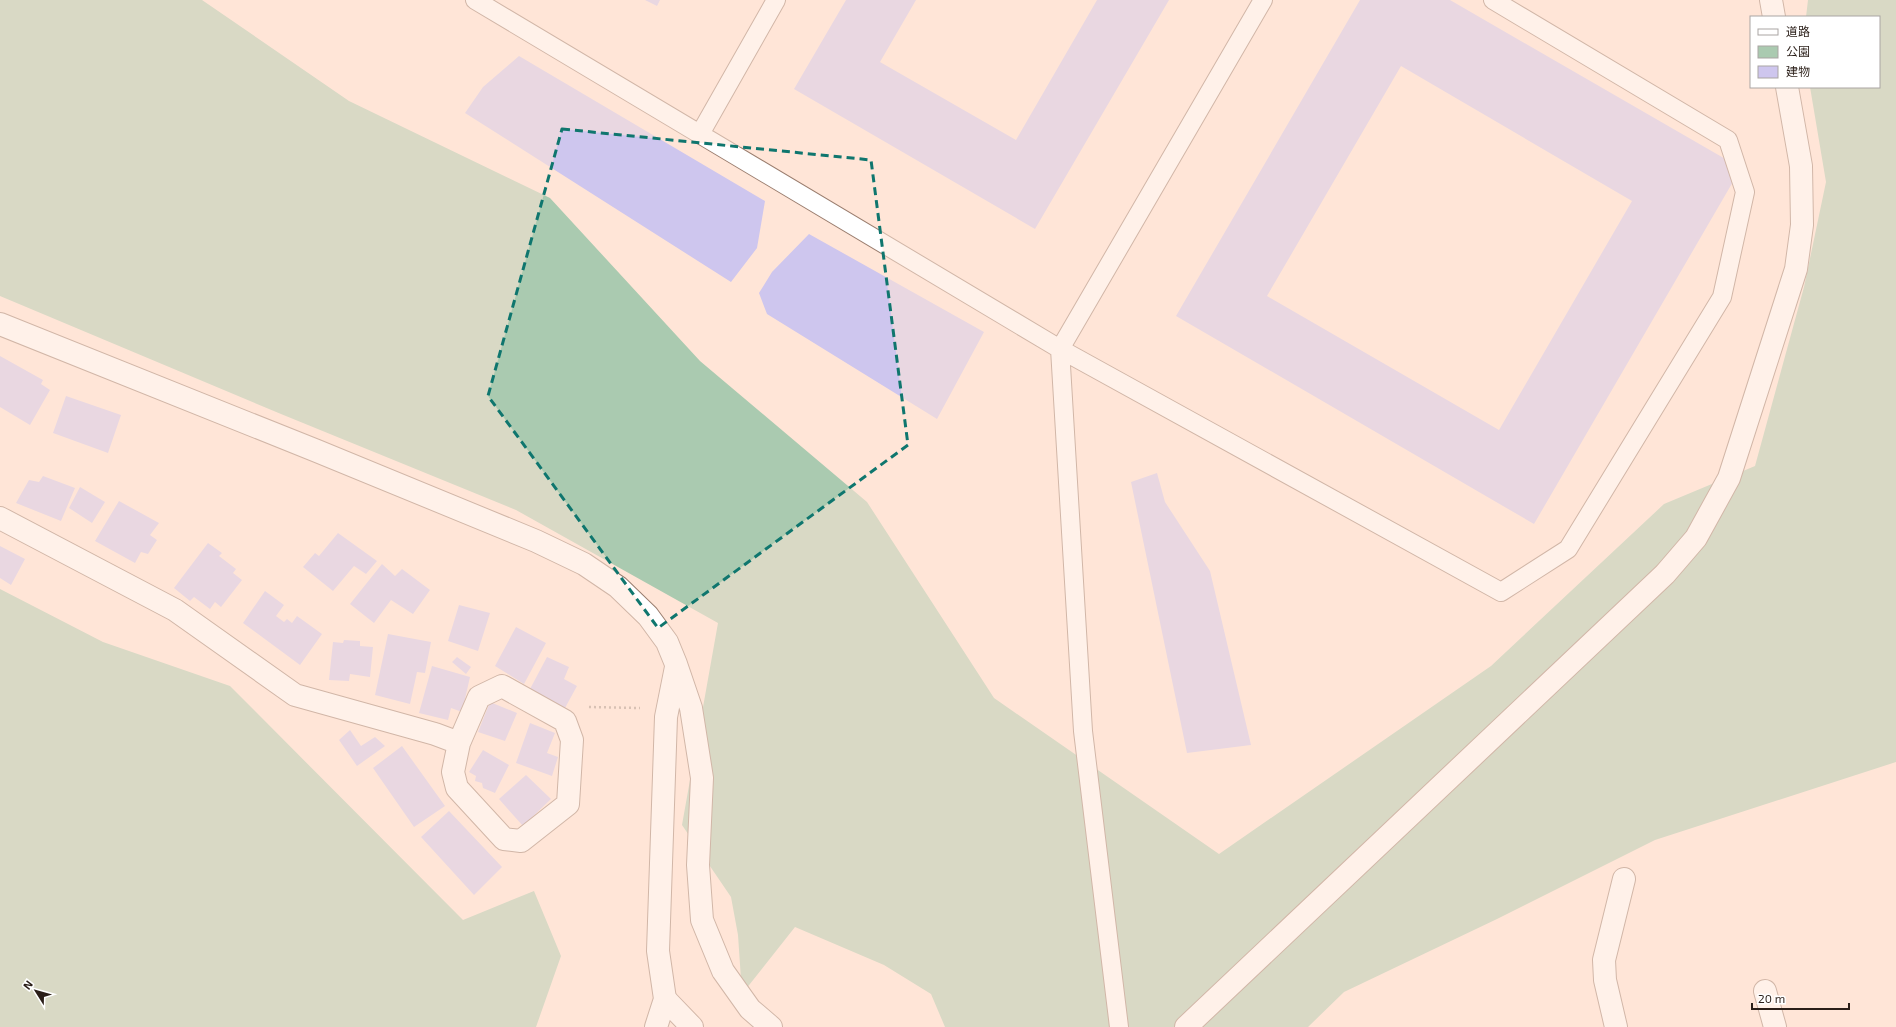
<svg xmlns="http://www.w3.org/2000/svg" width="1896" height="1027" font-family="'Exo 2','Noto Sans JP',sans-serif">
<style>
.green{fill:#aacab0}
.building{fill:#cec6ee;fill-rule:evenodd}
.lines{fill:none;stroke-linecap:round;stroke-linejoin:round}
.service-casing{stroke:#9a7d6e;stroke-width:20}
.minor-casing{stroke:#9a7d6e;stroke-width:24}
.tertiary-casing{stroke:#9a7d6e;stroke-width:24}
.path{stroke:#a9958a;stroke-width:2.5;stroke-dasharray:2 3;stroke-linecap:butt}
.service{stroke:#fff;stroke-width:18}
.minor{stroke:#fff;stroke-width:22}
.tertiary{stroke:#fff;stroke-width:22}
.marked{fill:none;stroke:#0f766e;stroke-width:3;stroke-dasharray:8 5;stroke-linejoin:round}
</style>
<rect width="100%" height="100%" fill="#ffe5d7"/>
<!-- green -->
<path class="green" d="M0,0H202L349,101L550,198L700,361L867,502L994,698L1219,854L1491,666L1664,504L1755,466L1804,287L1826,182L1810,87H1879V17H1806L1808,0H1896V762L1655,840L1497,919L1344,992L1308,1027H945L931,994L884,965L795,927L742,994L738,935L731,897L682,825L718,623L516,510L281,414L0,296Z
M0,589L103,642L230,686L463,920L534,891L561,956L536,1027H0Z"/>
<!-- building -->
<path class="building" d="M645,0H660L657,6Z
M846,0H916L880,62L1016,140L1097,0H1169L1035,229L794,89Z
M1360,0H1450L1741,168L1534,524L1176,316ZM1401,66L1632,201L1499,430L1267,296Z
M519,56L765,201L757,248L731,282L465,113L483,87Z
M809,234L984,332L937,419L767,314L759,293L772,272Z
M0,356L43,380L41,384L50,390L30,425L0,407Z
M66,396L121,415L108,453L53,433Z
M1157,473L1165,502L1210,571L1251,745L1187,753L1131,482Z
M43,476L75,488L61,521L16,503L29,480L39,482Z
M80,487L105,502L92,523L69,508Z
M119,501L159,523L150,535L157,540L148,554L141,552L135,563L95,541Z
M338,533L377,561L366,574L354,566L333,591L303,567L315,553L319,556Z
M208,543L222,553L219,556L236,569L233,573L242,580L221,607L215,602L210,609L194,597L190,601L174,588Z
M0,546L25,559L11,585L0,578Z
M382,564L395,576L402,569L430,590L413,614L391,600L374,623L350,604Z
M265,591L284,605L276,616L284,622L287,619L292,623L297,616L322,634L300,665L243,623Z
M459,605L490,613L478,651L448,641Z
M516,627L546,643L524,684L495,666Z
M388,634L431,642L425,673L417,672L410,704L375,695Z
M344,640L360,641V646L373,647L370,677L350,674L349,681L329,680L333,642L343,643Z
M457,657L471,667L466,674L452,662Z
M547,657L569,667L564,679L577,686L565,708L530,689Z
M432,666L470,677L462,712L451,708L448,720L419,713Z
M490,702L517,713L505,741L478,732Z
M530,723L555,733L547,753L558,757L552,776L516,763Z
M350,730L361,746L375,737L385,746L357,766L339,740Z
M402,746L445,806L414,827L373,768Z
M483,750L509,765L495,793L483,788L482,783L475,781L476,776L469,772Z
M526,775L551,799L523,826L499,799Z
M449,811L502,867L474,895L421,837Z"/>
<g class="lines">
<!-- service casing -->
<g class="service-casing">
<path id="service" d="M475,0L1060,349L1501,592L1568,549L1722,297L1745,192L1728,140L1493,0
M700,134L776,0
M1119,1027L1083,731L1060,349L1263,0"/>
</g>
<!-- minor casing -->
<g class="minor-casing">
<path id="minor" d="M0,518L175,610L295,695L435,734L459,743
M502,686L565,721L572,740L568,804L521,841L504,839L457,788L453,772L459,743L479,697Z
M1765,991L1775,1027
M665,999L692,1027
M1616,1027L1605,980L1604,960L1624,879"/>
</g>
<!-- tertiary casing -->
<g class="tertiary-casing">
<path id="tertiary" d="M1771,0L1774,17
M0,324L317,451L536,541L584,564L618,587L648,616L667,642L676,664L691,708L702,778L698,865L702,920L723,971L750,1009L771,1027
M656,1027L665,999L658,951L666,717L676,667
M1186,1027L1665,574L1696,538L1729,478L1796,269L1802,225L1801,166L1787,87"/>
</g>
<!-- path -->
<path class="path" d="M589,707L640,708"/>
<!-- service -->
<use href="#service" class="service"/>
<!-- minor -->
<use href="#minor" class="minor"/>
<!-- tertiary -->
<use href="#tertiary" class="tertiary"/>
</g>
<!-- marked area -->
<path d="M0 0H1896V1027H0ZM562,129L871,160L908,445L658,628L488,396Z" fill="#ffe5d7" fill-opacity=".55" fill-rule="evenodd"/>
<path class="marked" d="M562,129L871,160L908,445L658,628L488,396Z"/>
<!-- legend -->
<rect x="1750" y="16" width="130" height="72" fill="#ffffff" stroke="#aaa5a3"/>
<rect x="1758" y="29" width="20" height="6" fill="#ffffff" stroke="#aaa5a3"/>
<text x="1786" y="36" font-size="12" fill="#2a1e18">道路</text>
<rect x="1758" y="46" width="20" height="12" fill="#aacab0" stroke="#aaa5a3"/>
<text x="1786" y="56" font-size="12" fill="#2a1e18">公園</text>
<rect x="1758" y="66" width="20" height="12" fill="#cec6ee" stroke="#aaa5a3"/>
<text x="1786" y="76" font-size="12" fill="#2a1e18">建物</text>
<!-- north arrow -->
<g transform="translate(36 991) rotate(307)" stroke="#ffffff" stroke-width="3" paint-order="stroke">
<path d="M0-3L7 15L0 10L-7 15Z" fill="#2a1e18"/>
<text y="-6" font-size="11" font-weight="bold" text-anchor="middle" fill="#2a1e18">N</text>
</g>
<!-- scale -->
<path d="M1752 1003v6h97v-6" fill="none" stroke="#2a1e18" stroke-width="2"/>
<text x="1758" y="1003" font-size="12" fill="#2a1e18" stroke="#ffffff" stroke-width="3" paint-order="stroke">20 m</text>
</svg>
